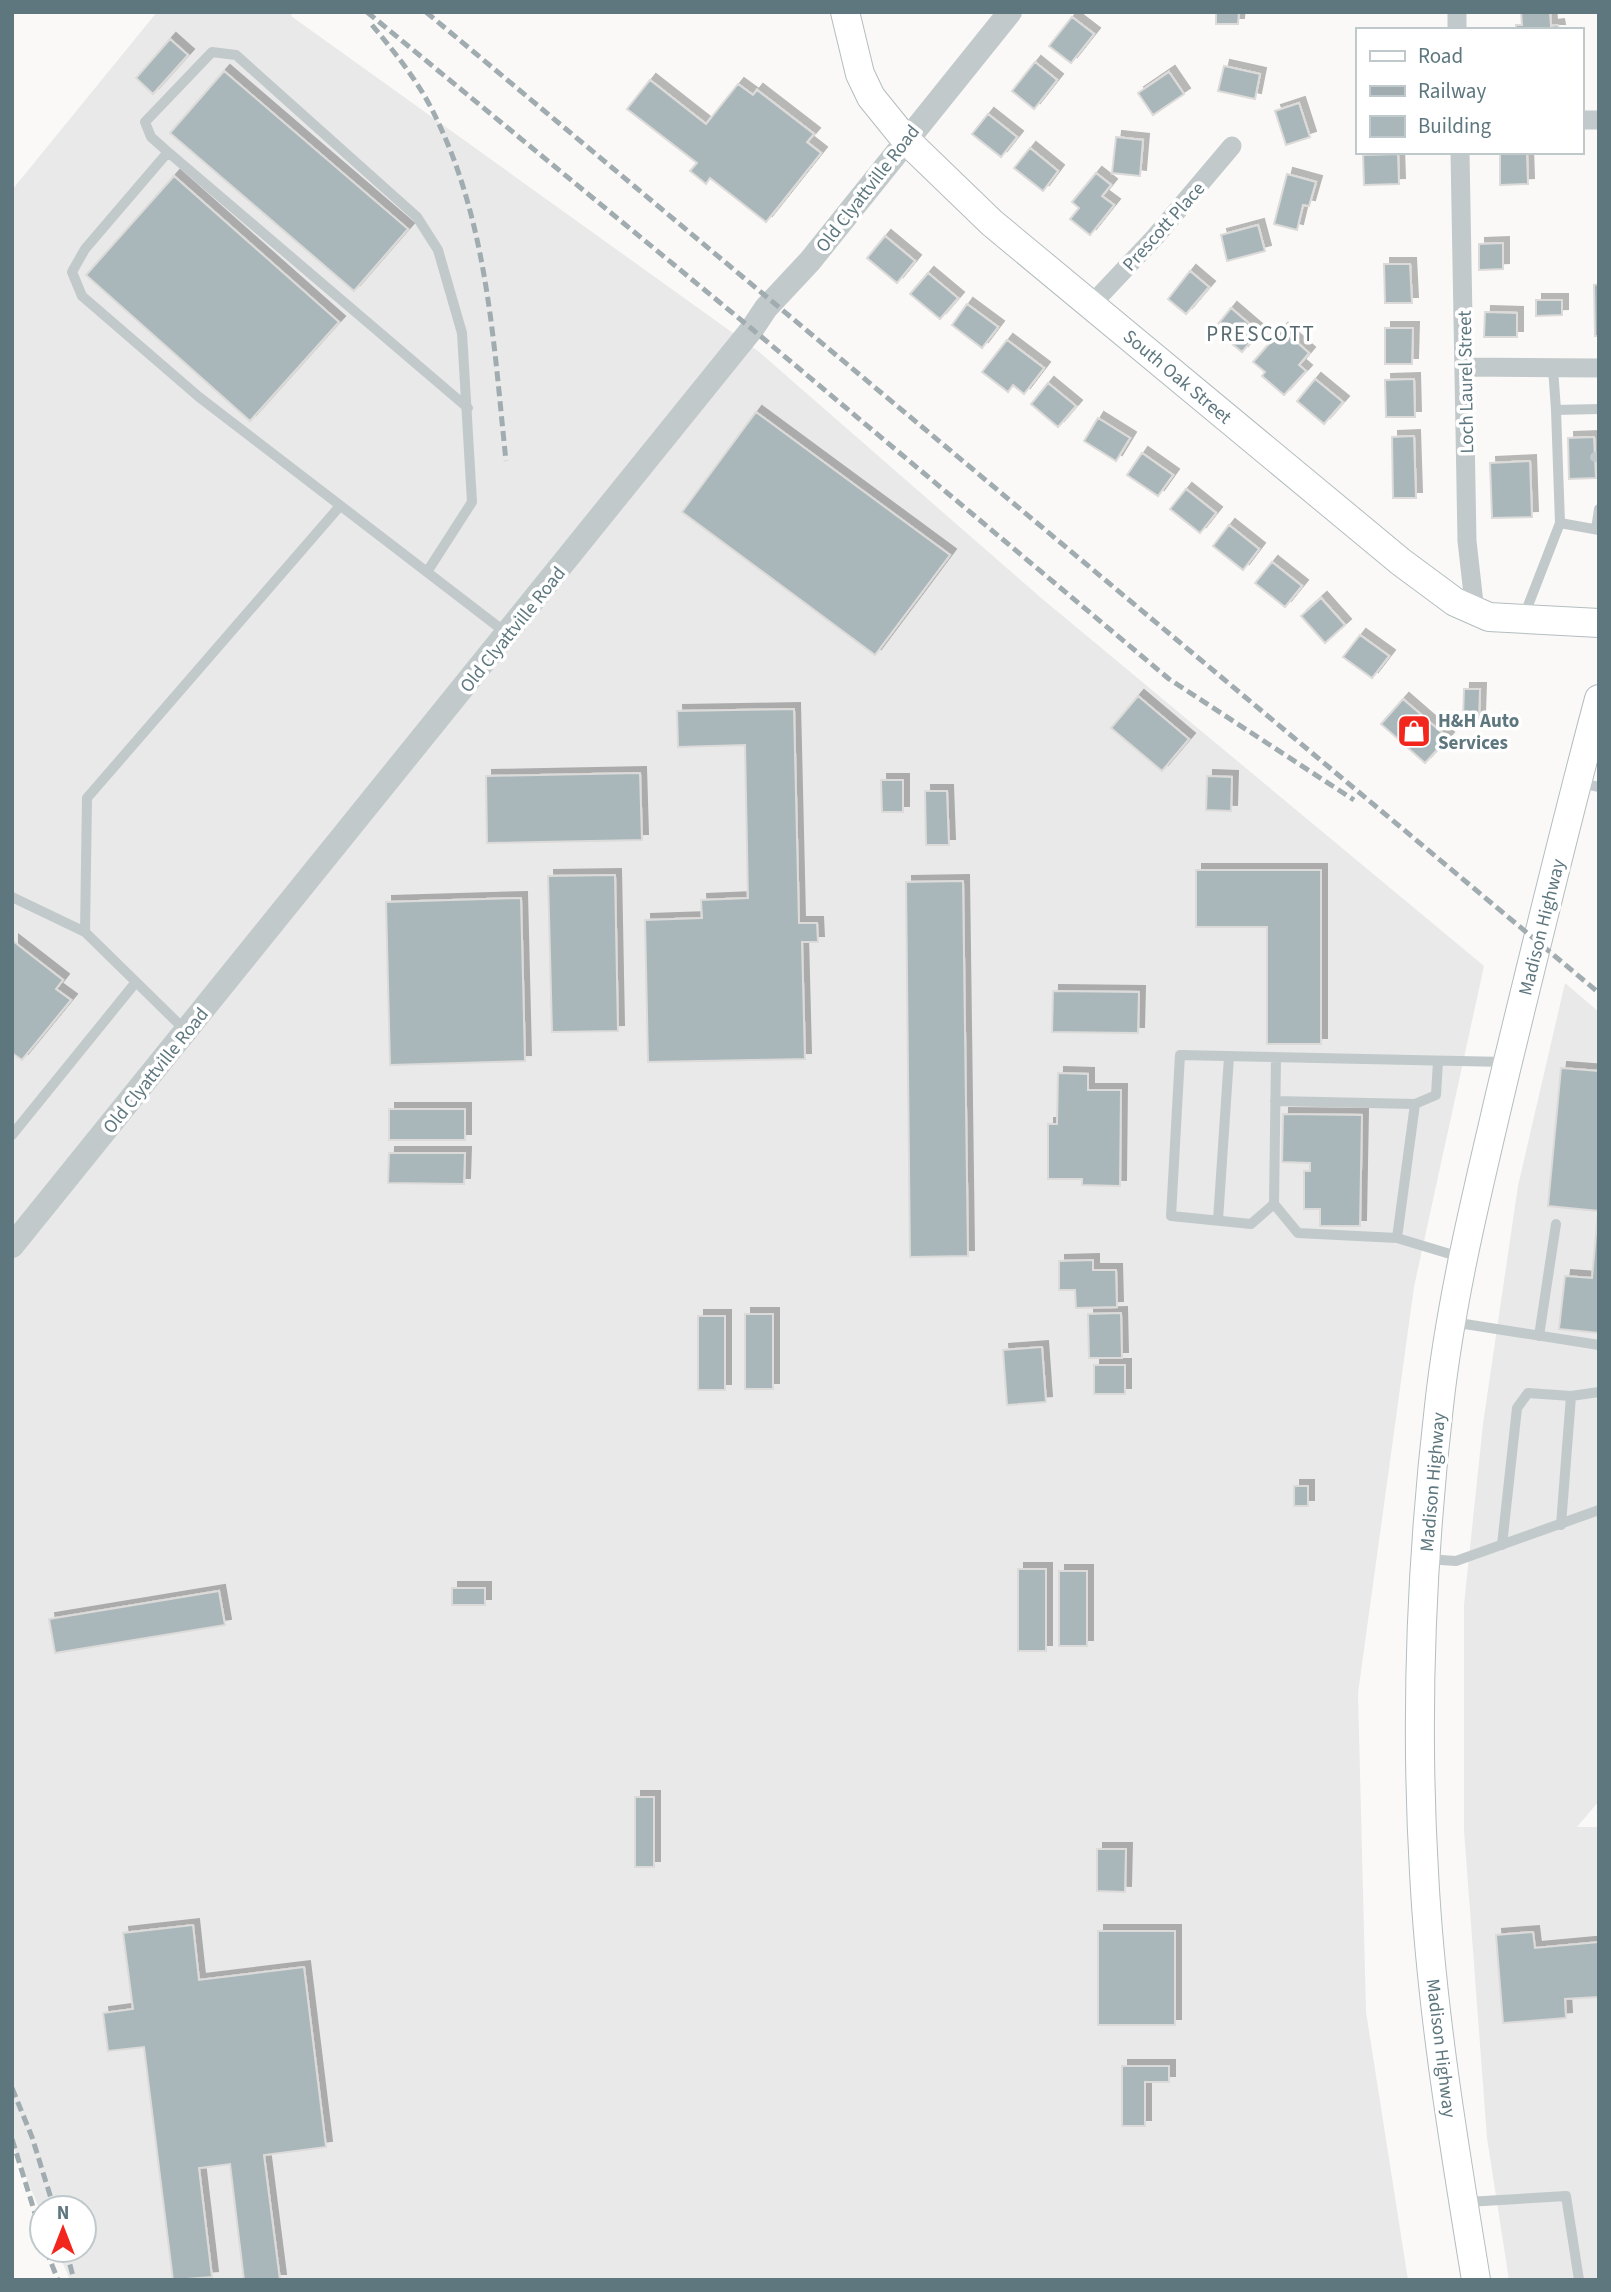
<svg xmlns="http://www.w3.org/2000/svg" width="1611" height="2292" font-family="'Source Sans 3',sans-serif">
<style>
.built{fill:#e8e9e8}
.building{fill:#a9b6ba;stroke:#dcdbd9;stroke-width:2;filter:url(#shadow)}
.lines{fill:none;stroke-linecap:round;stroke-linejoin:round}
.secondary-casing{stroke:#b4bdc0;stroke-width:30}
.service{stroke:#c2c9cb;stroke-width:10}
.minor{stroke:#c2c9cb;stroke-width:19}
.tertiary{stroke:#c2c9cb;stroke-width:24}
.secondary{stroke:#fff;stroke-width:28}
.rail{stroke:#a1acb0;stroke-width:5;stroke-dasharray:10 5;stroke-linecap:butt}
.labels{text-anchor:middle;stroke-width:7;stroke-linejoin:round;paint-order:stroke}
.street-label{font-size:19px;fill:#5e777f;stroke:#fff}
.poi-label{font-size:19px;font-weight:bold;fill:#5e777f;stroke:#fff;text-anchor:start}
.neighbourhood-label{font-size:21px;letter-spacing:2px;fill:#55696f;stroke:#fff}
</style>
<defs>
<filter id="shadow"><feDropShadow dx="6" dy="-6" stdDeviation="0" flood-color="#0004"/></filter>
</defs>
<rect width="100%" height="100%" fill="#faf9f7"/>
<!-- built -->
<path class="built" d="M157,12H293L291,16L758,351L1040,597L1484,966L1414,1287L1358,1693L1366,2012L1408,2280H70L57,2250H84V2208H42V2215L12,2144V190Z
M1565,983L1599,1012V1801L1577,1827H1599V2280H1509L1487,2138L1464,1830V1605L1483,1424L1518,1186Z"/>
<!-- building -->
<path class="building" d="M1216,12H1239L1238,24H1216Z
M1521,12H1550L1551,26L1558,25L1559,30H1516V25H1522Z
M1072,17L1094,34L1071,63L1049,46Z
M170,39L188,55L153,94L136,78Z
M1035,62L1057,80L1034,109L1012,91Z
M1224,66L1260,74L1255,99L1218,91Z
M224,71L408,229L354,291L170,133Z
M1169,72L1184,94L1153,115L1138,93Z
M650,80L706,124L738,84L753,95L757,90L814,134L807,142L821,153L766,222L710,178L706,184L690,171L697,163L627,109Z
M1299,103L1310,137L1286,145L1275,111Z
M988,114L1017,137L1001,157L972,134Z
M1116,137L1143,140L1140,176L1112,173Z
M1030,148L1058,171L1043,191L1014,168Z
M1398,154L1399,184L1364,185L1363,155Z
M1500,154H1527L1528,184L1500,185Z
M1096,173L1111,185L1102,196L1114,205L1090,235L1070,219L1079,208L1072,202Z
M1287,174L1316,182L1309,206L1303,205L1297,230L1274,224Z
M174,176L339,322L250,421L86,275Z
M1258,225L1265,251L1227,261L1221,235Z
M885,236L915,261L897,283L867,258Z
M1503,243V269L1479,270V244Z
M1384,264H1410L1412,303H1385Z
M1190,271L1209,287L1186,314L1168,299Z
M928,273L958,298L940,319L910,294Z
M1599,284V336H1595L1594,285Z
M1536,300H1562V315L1536,316Z
M967,304L998,327L982,348L952,325Z
M1231,308L1259,332L1242,352L1214,329Z
M1485,312L1517,313V337H1484Z
M1385,328H1413L1412,364H1385Z
M1282,329L1309,353L1299,365L1306,371L1284,395L1262,376L1265,372L1253,362Z
M1007,340L1044,368L1024,394L1013,385L1008,392L982,372Z
M1315,379L1343,402L1324,424L1297,401Z
M1414,379L1415,417H1386L1385,380Z
M1048,383L1076,406L1058,427L1031,404Z
M756,412L950,555L875,655L682,512Z
M1098,418L1130,438L1116,461L1084,441Z
M1414,436L1416,498H1393L1392,437Z
M1594,437L1596,478L1569,479L1568,438Z
M1142,453L1173,475L1158,496L1127,475Z
M1530,461L1532,517L1492,518L1490,463Z
M1186,489L1216,513L1200,533L1170,509Z
M1229,525L1259,549L1243,570L1213,546Z
M1272,562L1302,586L1285,607L1255,583Z
M1321,598L1345,625L1325,643L1301,616Z
M1360,635L1389,656L1372,678L1343,657Z
M1464,689H1480L1479,719L1463,718Z
M1138,696L1189,739L1162,771L1111,728Z
M1403,699L1448,738L1425,763L1381,724Z
M794,709L799,923H817L818,942H802L805,1059L648,1062L645,920L702,918L701,900L748,898L745,745L678,747L677,711Z
M640,773L642,840L487,843L486,776Z
M1207,776L1232,777L1231,811L1206,810Z
M881,780H903V812H882Z
M925,791H947L949,845H926Z
M1196,870H1321V1044H1267V927H1196Z
M615,875L618,1031L552,1032L548,876Z
M963,881L968,1256L910,1257L906,882Z
M521,898L525,1061L390,1065L386,902Z
M13,941L63,980L56,989L71,1000L22,1060L12,1053Z
M1053,991L1139,992L1138,1033L1052,1032Z
M1561,1068L1599,1071V1333L1559,1329L1565,1276L1592,1278L1598,1211L1548,1206Z
M1058,1073L1088,1074V1090H1121L1120,1186L1082,1185V1179H1048V1124H1057Z
M389,1109H465V1140H389Z
M1283,1114L1362,1115L1360,1226H1320V1209H1304V1171H1310V1163L1282,1162Z
M389,1153H465L464,1184L388,1183Z
M1093,1260V1270H1116L1117,1307L1076,1308L1075,1290H1059V1261Z
M1121,1313L1122,1358H1089L1088,1314Z
M745,1314H773V1389H745Z
M698,1316H725V1390H698Z
M1042,1347L1046,1402L1007,1405L1003,1350Z
M1094,1365H1125V1394H1094Z
M1294,1486H1308V1506H1294Z
M1018,1569H1046V1651H1018Z
M1059,1571H1087V1646H1059Z
M452,1588H485V1605H452Z
M219,1591L225,1625L55,1653L49,1619Z
M635,1797H654V1867H635Z
M1097,1849H1126L1125,1892L1097,1891Z
M193,1925L199,1980L304,1967L326,2147L264,2155L280,2280H244L230,2164L199,2168L212,2277L173,2280L144,2047L108,2051L103,2013L133,2009L123,1933Z
M1098,1931H1175V2025H1098Z
M1533,1932L1535,1948L1599,1942V1997L1565,1999L1566,2018L1503,2023L1496,1935Z
M1122,2066H1169V2082H1145V2126H1122Z"/>
<g class="lines">
<!-- secondary casing -->
<g class="secondary-casing">
<path id="secondary" d="M845,12L860,74L871,97L905,139L992,223L1401,562L1455,602L1489,617L1599,623
M1476,2280C1454,2145 1431,2009 1424,1872C1415,1717 1421,1561 1439,1406C1451,1297 1478,1189 1503,1082C1534,954 1565,826 1599,699"/>
</g>
<!-- service -->
<path class="service" d="M168,152L468,408
M1553,368L1556,410L1599,409
M1595,457L1599,456
M1560,523L1599,530
M1596,529L1599,509
M427,572L472,502L462,333L438,250L417,217L236,55L212,52L145,122L151,137L168,152L85,249L72,272L82,296L199,397L505,632
M1524,616L1560,523L1556,410
M1581,783L1599,787
M12,897L85,932
M185,1030L85,932L87,798L340,506
M1276,1058L1274,1204L1298,1233L1397,1238L1460,1257
M1275,1101L1415,1104L1436,1095L1438,1061
M12,1135L136,982
M1274,1204L1251,1224L1171,1216L1180,1055L1506,1062
M1218,1220L1229,1057
M1397,1238L1415,1104
M1452,1322L1599,1345
M1539,1336L1556,1224
M1561,1525L1571,1396
M1502,1545L1517,1408L1528,1393L1571,1396L1599,1392
M1426,1559L1456,1561L1599,1510
M1467,2202L1566,2196L1579,2280"/>
<!-- minor -->
<path class="minor" d="M1457,12V30
M1581,120H1599
M1460,152L1467,541L1475,612
M1091,305L1155,237L1232,146
M1465,367L1599,368"/>
<!-- tertiary -->
<path class="tertiary" d="M12,1246L752,329L766,308L810,261L1010,12"/>
<!-- secondary -->
<use href="#secondary" class="secondary"/>
<!-- rail -->
<path class="rail" d="M367,12L752,329L1169,679L1354,800
M426,12L1599,993
M372,25C397,55 422,86 438,122C488,227 494,348 506,461
M12,2088L32,2137L54,2208
M12,2139L42,2236
M46,2250L58,2280
M66,2250L74,2280"/>
</g>
<!-- icons -->
<defs>
<g id="shop-square" transform="scale(1.75)"><rect x="-9" y="-9" width="18" height="18" rx="4" fill="#f3261e" stroke="#fff"/><path d="M-5-2.5h2.3a2.7 3.5 0 0 1 5.4 0H5L5.5 6h-11ZM-1.5-2.5h3a1.5 2.3 0 0 0-3 0Z" fill="#fff"/></g>
</defs>
<g fill-rule="evenodd">
<use href="#shop-square" x="1414" y="731"/>
</g>
<g class="labels">
<!-- street labels -->
<g class="street-label">
<text transform="translate(867 188) rotate(-52)" y="7">Old Clyattville Road</text>
<text transform="translate(1163 226) rotate(-48)" y="7">Prescott Place</text>
<text transform="translate(1178 376) rotate(40)" y="7">South Oak Street</text>
<text transform="translate(1465 382) rotate(-91)" y="7">Loch Laurel Street</text>
<text transform="translate(512 629) rotate(-51)" y="7">Old Clyattville Road</text>
<text transform="translate(1541 927) rotate(-76)" y="7">Madison Highway</text>
<text transform="translate(155 1070) rotate(-51)" y="7">Old Clyattville Road</text>
<text transform="translate(1432 1482) rotate(-85)" y="7">Madison Highway</text>
<text transform="translate(1442 2048) rotate(83)" y="7">Madison Highway</text>
</g>
<!-- poi labels -->
<g class="poi-label">
<text x="1438" y="727">H&amp;H Auto<tspan x="1438" dy="22">Services</tspan></text>
</g>
<!-- neighbourhood labels -->
<g class="neighbourhood-label">
<text x="1261" y="341">PRESCOTT</text>
</g>
</g>
<!-- border -->
<rect width="1611" height="2292" fill="none" stroke="#5e777f" stroke-width="28"/>
<!-- legend -->
<rect x="1356" y="28" width="228" height="126" fill="#ffffff" stroke="#bfc9cc" stroke-width="2"/>
<rect x="1370" y="51" width="35" height="10" fill="#ffffff" stroke="#bfc9cc" stroke-width="2"/>
<text x="1418" y="63" font-size="21" fill="#5e777f">Road</text>
<rect x="1370" y="86" width="35" height="10" fill="#a1acb0" stroke="#bfc9cc" stroke-width="2"/>
<text x="1418" y="98" font-size="21" fill="#5e777f">Railway</text>
<rect x="1370" y="116" width="35" height="21" fill="#a9b6ba" stroke="#bfc9cc" stroke-width="2"/>
<text x="1418" y="133" font-size="21" fill="#5e777f">Building</text>
<!-- north arrow -->
<g transform="translate(63 2229)"><circle r="33" fill="#ffffff" stroke="#bfc9cc" stroke-width="2"/>
<path d="M0-5L12 26L0 18L-12 26Z" fill="#f3261e"/>
<text y="-10" font-size="19" font-weight="bold" text-anchor="middle" fill="#5e777f">N</text>
</g>
</svg>
